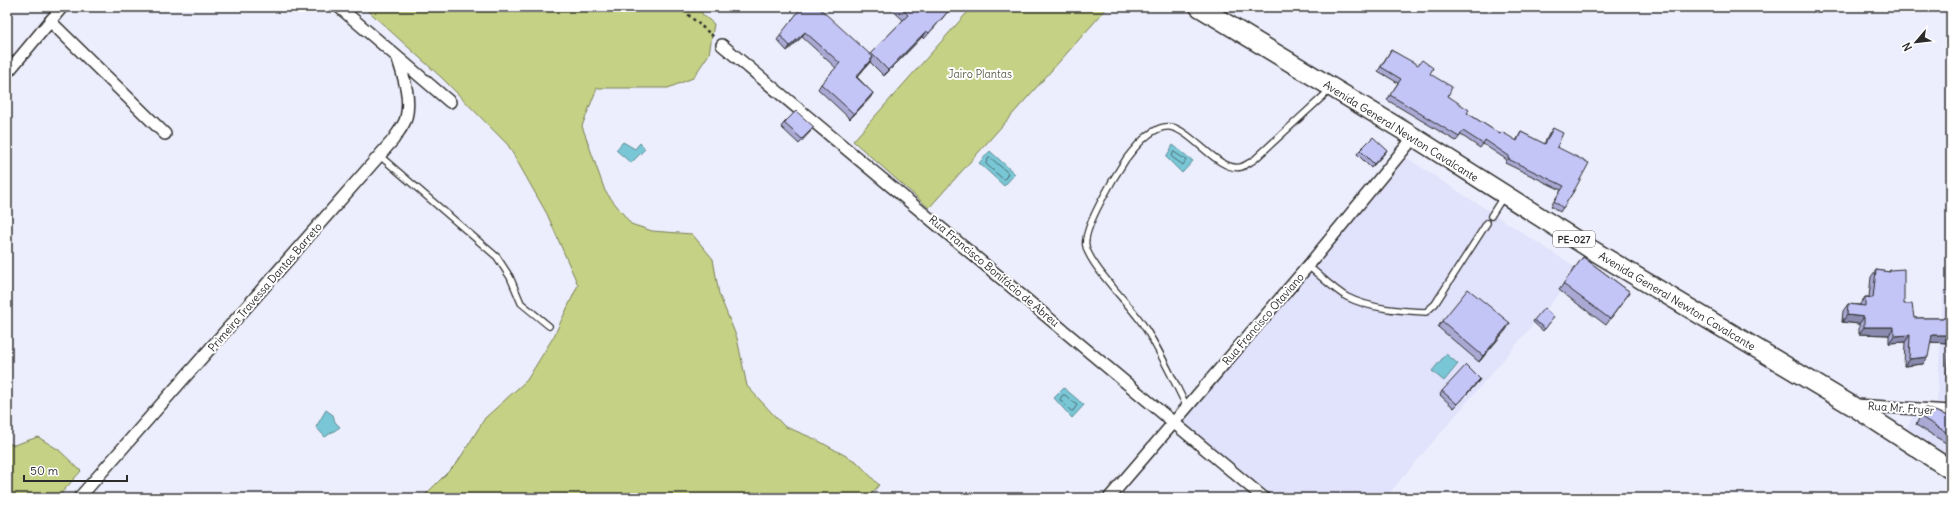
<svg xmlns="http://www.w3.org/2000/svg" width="1958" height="505" font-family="Delius,sans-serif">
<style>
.built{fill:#e1e2fb}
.green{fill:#c5d184;stroke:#787e58}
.water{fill:#79c7d6;stroke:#5a8992}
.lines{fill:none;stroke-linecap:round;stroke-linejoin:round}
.shore{stroke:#4a696f;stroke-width:1}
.lane-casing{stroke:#2b2b2b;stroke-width:8}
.street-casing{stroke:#2b2b2b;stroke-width:14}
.primary-casing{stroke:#2b2b2b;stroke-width:21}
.path{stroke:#2b2b2b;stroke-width:2.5;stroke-dasharray:3 3;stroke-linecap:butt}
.lane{stroke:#fff;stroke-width:5.5}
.street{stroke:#fff;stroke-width:11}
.primary{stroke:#fff;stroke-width:18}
.wall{fill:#a9a9d4;stroke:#2b2b2b}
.shaded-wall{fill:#898aad;stroke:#2b2b2b}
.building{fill:#c4c5f7;stroke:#2b2b2b}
.labels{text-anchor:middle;stroke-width:4;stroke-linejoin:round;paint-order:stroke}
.shield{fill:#fff;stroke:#6b6b6b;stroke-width:1}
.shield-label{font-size:10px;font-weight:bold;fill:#2b2b2b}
.park-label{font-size:11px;fill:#595d46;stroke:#fff}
.street-label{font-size:11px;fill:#2b2b2b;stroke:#fff}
</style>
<rect width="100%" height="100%" fill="#edeefd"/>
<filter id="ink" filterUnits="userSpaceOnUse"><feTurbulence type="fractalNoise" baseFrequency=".025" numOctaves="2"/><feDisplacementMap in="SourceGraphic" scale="8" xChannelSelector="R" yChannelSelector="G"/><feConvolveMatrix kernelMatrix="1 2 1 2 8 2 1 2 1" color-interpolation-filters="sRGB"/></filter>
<g filter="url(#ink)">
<!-- built -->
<path class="built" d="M1407,158L1580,270L1385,498H1275L1182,422Z
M1943,291H1951V403L1937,402Z
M1913,415L1951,418V458L1907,428Z"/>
<!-- green -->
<path class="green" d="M364,7H701L702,14L714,24L709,54L693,78L668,88H597L582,126L605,191L631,224L652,231L692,234L713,259L719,294L737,338L747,386L784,426L815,439L857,462L879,485L868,498H422L457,463L485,418L527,380L554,336L578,285L547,214L508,145L442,78Z
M972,7H1108L929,208L853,141Z
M38,437L59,450L81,471L57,498H7V443L14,445Z"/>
<!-- water -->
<path class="water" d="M623,142L635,149L640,143L645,149L631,163L616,150Z
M1173,145L1193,161L1182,173L1166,157Z
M990,151L1015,174L1004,186L979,163Z
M1446,354L1458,364L1444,381L1432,371Z
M1064,388L1084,405L1072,418L1054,398Z
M326,410L333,415L335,422L340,427L325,437L316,427Z"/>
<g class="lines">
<!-- shore -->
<path class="shore" d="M1174,152L1186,160L1183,165L1172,157Z
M989,158H991L1008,173L1005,179H1003L986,164Z
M1063,395H1065L1077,405L1073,411H1071L1060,400Z"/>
<!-- lane casing -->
<g class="lane-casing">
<path id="lane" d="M380,156L497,257L510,277L521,303L549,326
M1491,216L1503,197
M1308,266C1321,276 1333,289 1347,297C1371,309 1401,311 1426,312L1435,304L1487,223
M1187,407C1172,378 1158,345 1139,319C1127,302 1089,264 1086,246C1082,229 1116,174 1126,159C1135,147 1154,124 1171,127C1194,132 1218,172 1241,167C1245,166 1250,162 1254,160L1331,89"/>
</g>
<!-- street casing -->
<g class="street-casing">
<path id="street" d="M339,7L450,102
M50,21L165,134
M722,45L1264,498
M7,73L62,7
M1855,405L1951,411
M79,498L393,140C397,133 404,126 406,118C411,98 404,78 398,59
M1109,498L1308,266L1414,137"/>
</g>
<!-- primary casing -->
<g class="primary-casing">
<path id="primary" d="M1199,7L1414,137L1589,248L1851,405L1951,470"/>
</g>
<!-- path -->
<path class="path" d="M679,7L714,37"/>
<!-- lane -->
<use href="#lane" class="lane"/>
<!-- street -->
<use href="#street" class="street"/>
<!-- primary -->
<use href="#primary" class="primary"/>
</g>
<!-- wall -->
<path class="wall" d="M802,7L870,55L903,20L889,7H949L951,8L946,14L924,39L922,37L884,76L870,62L857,77L873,93L870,98L850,119L818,89L821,84L836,68L802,37L787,51L777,40Z
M1391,50L1430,74L1448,96L1467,113L1500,134L1516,141L1521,132L1544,144L1550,132L1553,128L1557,147L1575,189L1560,212L1551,206L1561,190L1505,163L1507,160L1483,144L1480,148L1461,135L1456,141L1387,100L1398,83L1378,71Z
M784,123L811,131L799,144L781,127Z
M1360,150H1387L1384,154L1371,168L1357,154Z
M1583,257L1630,292L1606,325L1559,290Z
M1876,270L1888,272L1890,270L1904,304L1914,318H1950L1951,304V393H1946L1949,343L1931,342L1923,364L1904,366L1905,342L1889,343V335L1859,334V324L1842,322L1843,311L1848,304L1860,305V304L1865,297H1869L1871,277Z
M1554,317L1543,331L1533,322L1534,320Z
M1442,321L1510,323L1479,362L1438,327Z
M1480,379L1477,383L1454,408L1440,395L1442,391Z
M1926,408L1951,417V446L1916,425L1920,416Z"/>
<!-- shaded-wall -->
<path class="shaded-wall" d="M926,31L922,37L884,76L888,70Z
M805,32L802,37L787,51L790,46Z
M873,57L870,62L853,82L856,77Z
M873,93L870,98L850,119L854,114Z
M1387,150L1384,154L1371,168L1374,164Z
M1847,315L1864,317L1859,324L1842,322Z
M1510,323L1506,330L1479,362L1483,356Z
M1864,327H1894L1889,335L1859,334Z
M1910,335L1905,342L1889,343L1894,336Z
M1932,335H1951V340L1949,343L1927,342Z
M1928,357L1923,364L1904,366L1909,359Z
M1480,379L1477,383L1454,408L1457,404Z
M1951,386V393H1946Z"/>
<!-- building -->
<path class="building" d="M802,7H818L873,57L856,77L873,93L854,114L821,84L840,63L805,32L790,46L780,35Z
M900,7H949L951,8L929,33L926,31L888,70L871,53L908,15Z
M1391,50L1418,65L1422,60L1433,68L1430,74L1452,87L1448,96L1469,110L1467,113L1500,134L1502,132L1517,141L1521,132L1545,144L1553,128L1563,133L1557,147L1589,163L1575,189L1563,208L1554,201L1564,186L1508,159L1509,156L1485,140L1483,144L1463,131L1459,137L1390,95L1401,79L1381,67Z
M796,111L814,127L802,139L784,123Z
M1373,137L1387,150L1374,164L1360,150Z
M1583,257L1630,292L1610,319L1563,284Z
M1904,269V304H1912L1914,318H1951V335H1932L1928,357L1909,359L1910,335L1894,336V327H1864V317L1847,315L1848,304L1865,306V297L1873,298L1876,270L1890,272V270Z
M1468,289L1510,323L1483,356L1442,321Z
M1544,308L1554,317L1545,329L1534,320Z
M1466,365L1480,379L1457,404L1442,391Z
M1926,408L1951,417V435L1921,417Z"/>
</g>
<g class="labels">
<!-- shield labels -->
<rect class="shield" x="1553" y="231" width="42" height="16" rx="3"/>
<g class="shield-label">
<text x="1574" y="243">PE-027</text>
</g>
<!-- park labels -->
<g class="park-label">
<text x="980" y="78">Jairo Plantas</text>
</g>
<!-- street labels -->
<g class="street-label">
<text transform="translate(1401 131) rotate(32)" y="4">Avenida General Newton Cavalcante</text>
<text transform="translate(994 271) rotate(40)" y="4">Rua Francisco Bonifácio de Abreu</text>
<text transform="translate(265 287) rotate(-49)" y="4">Primeira Travessa Dantas Barreto</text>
<text transform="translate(1677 301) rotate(31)" y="4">Avenida General Newton Cavalcante</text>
<text transform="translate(1263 319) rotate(-49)" y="4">Rua Francisco Otaviano</text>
<text transform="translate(1901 408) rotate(4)" y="4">Rua Mr. Fryer</text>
</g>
</g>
<!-- margin -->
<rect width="1958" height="505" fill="none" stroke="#fff" stroke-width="24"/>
<rect x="12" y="12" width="1934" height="481" fill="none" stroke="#2b2b2b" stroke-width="1.5" filter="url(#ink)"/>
<!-- north arrow -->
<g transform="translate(1916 42) rotate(242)" stroke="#ffffff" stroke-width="3" paint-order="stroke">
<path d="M0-3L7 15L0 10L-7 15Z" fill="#2b2b2b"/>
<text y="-6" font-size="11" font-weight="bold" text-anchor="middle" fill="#2b2b2b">N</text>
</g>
<!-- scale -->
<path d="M24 475v6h103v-6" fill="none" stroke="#2b2b2b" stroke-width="2"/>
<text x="30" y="475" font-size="12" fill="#2b2b2b" stroke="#ffffff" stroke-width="3" paint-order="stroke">50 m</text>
</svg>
